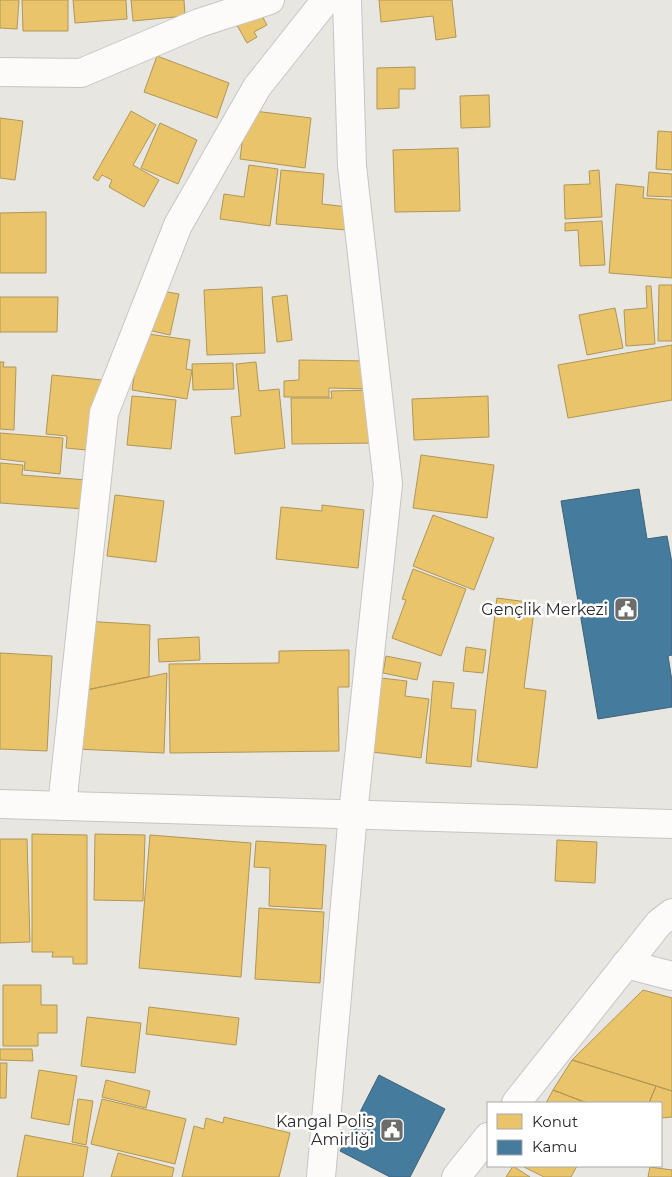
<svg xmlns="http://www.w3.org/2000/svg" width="672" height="1177" font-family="Montserrat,sans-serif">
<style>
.homes{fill:#e9c46a;stroke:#b09657}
.public{fill:#457b9d;stroke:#3d637a}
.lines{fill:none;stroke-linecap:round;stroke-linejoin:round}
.street-casing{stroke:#c6c5c4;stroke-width:30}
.secondary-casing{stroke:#c6c5c4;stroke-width:30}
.street{stroke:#fcfbfa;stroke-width:28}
.secondary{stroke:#fcfbfa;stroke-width:28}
.labels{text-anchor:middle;stroke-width:5;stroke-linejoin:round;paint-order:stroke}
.poi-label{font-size:16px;fill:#2a2a2a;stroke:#fff;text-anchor:end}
</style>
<rect width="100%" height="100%" fill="#e8e6e0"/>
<!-- homes -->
<path class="homes" d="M0,0H19L17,29L0,28Z
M22,0H68V31H23Z
M73,0H126L127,19L75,23Z
M131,0H184L185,16L133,21Z
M379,0H452L456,37L436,40L433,16L381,22Z
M257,7L267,25L254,32L257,37L247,43L234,20Z
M157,56L229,83L217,118L144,92Z
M415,67V89H399V108L377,109V68Z
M489,95L490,127L461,128L460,96Z
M246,110L311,118L305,168L240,159Z
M131,111L156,125L133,165L159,180L144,207L109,187L112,180L102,175L98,181L93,178Z
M0,118L23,121L15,180L0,178Z
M160,123L197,140L178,184L141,168Z
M658,131L672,132V170L656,169Z
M458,148L460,211L395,212L393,150Z
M249,165L278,169L270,226L220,219L224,194L244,197Z
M281,170L324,174L322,204L348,207L346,230L276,224Z
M599,170L602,217L565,219L564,185L590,184L589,171Z
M649,172L672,174V197L647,196Z
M616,184L644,187L643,198L672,200V278L609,273Z
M46,212V273H0V213Z
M602,221L605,265L580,266L578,230L565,231V223Z
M659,285H672V341H658Z
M646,286H651L655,344L626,346L624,310L647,308Z
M262,287L265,353L207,355L204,290Z
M156,290L179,294L170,335L148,330Z
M287,295L292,340L277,342L272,297Z
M0,297H58L57,332H0Z
M615,308L623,348L587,355L579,315Z
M141,333L190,340L186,369L192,370L187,399L132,390Z
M672,345V400L568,418L558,365Z
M299,360L373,361V389L329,388V397H284V381L299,380Z
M0,362H4L3,367H16L14,430L0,429Z
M256,362L259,391L279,389L285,448L235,454L231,417L241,416L236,364Z
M233,363L234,389L193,390L192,364Z
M52,375L102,380L96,451L66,448L67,436L46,434Z
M375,390L376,443L292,444L291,398H332L331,391Z
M132,396L176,400L171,449L127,445Z
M488,396L489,437L414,440L412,399Z
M0,433L63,438L60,474L24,470L25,462L0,459Z
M421,455L494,465L487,518L413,508Z
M0,463L23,465L22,475L87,480L84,509L0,503Z
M115,495L164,501L156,562L107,556Z
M322,505L364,510L358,568L276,559L281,507L322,511Z
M433,515L494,538L474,590L413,566Z
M413,569L466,589L441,656L392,638L406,600L402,599Z
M497,598L535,603L524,688L546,691L537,768L477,761Z
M84,621L150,625L149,677L77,692Z
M199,637L200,660L159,662L158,639Z
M466,647L486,650L483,673L463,671Z
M349,650V687H338L339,751L170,753L169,664L279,663V651Z
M0,653L52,656L47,751L0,749Z
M386,656L421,663L417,680L383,673Z
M167,673L164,753L75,749L77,692Z
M381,678L407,681L405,696L429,699L421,758L372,752Z
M433,681L454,683L451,708L476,710L471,767L426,763Z
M32,834L87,835V964H73V957H52L53,952H32Z
M95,834L145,835L143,901L94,900Z
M150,835L251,843L241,977L139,968Z
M0,839H27L30,942L0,943Z
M557,840L597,842L595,883L555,881Z
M256,841L326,845L322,909L269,906L270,868L254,867Z
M259,908L324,912L320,983L255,979Z
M3,985H41V1005H57V1033H38V1046H3Z
M643,990L672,998V1091L572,1060Z
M149,1007L239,1018L236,1045L146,1034Z
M87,1017L141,1023L135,1073L81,1066Z
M0,1049H32L33,1061L0,1060Z
M572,1060L656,1086L649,1103H587L553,1090Z
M0,1063H7L6,1098H0Z
M39,1070L77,1076L69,1125L31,1118Z
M106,1080L150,1091L146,1108L102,1097Z
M656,1086L672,1091V1117L661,1118V1103H649Z
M553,1090L587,1103H546Z
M78,1099L93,1101L86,1145L72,1142Z
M102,1099L186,1119L175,1164L91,1144Z
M224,1117L290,1133L279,1177H182L194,1126L204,1129L206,1118L223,1123Z
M25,1135L88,1147L83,1177H17Z
M118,1153L174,1168L172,1177H111Z
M513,1166L530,1177H506Z
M522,1166H577L571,1177H544Z
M650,1167L672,1170V1177H648Z"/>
<!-- public -->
<path class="public" d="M639,489L647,539L667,536L672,563V655L668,656L672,681V707L598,719L561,501Z
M379,1075L445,1109L410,1177H390L340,1151Z"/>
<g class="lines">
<!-- street casing -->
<g class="street-casing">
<path id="street" d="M0,72L81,73L199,23L270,0
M62,806L104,413L178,225L257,87L326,0
M626,964L672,976
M321,1177L353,814L388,484L352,166L347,0"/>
</g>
<!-- secondary casing -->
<g class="secondary-casing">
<path id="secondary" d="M0,804L672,824
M516,1103L659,923L672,913
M456,1177L488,1137"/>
</g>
<!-- street -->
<use href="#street" class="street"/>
<!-- secondary -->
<use href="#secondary" class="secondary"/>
</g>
<!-- icons -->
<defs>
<g id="civic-square" transform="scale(1.25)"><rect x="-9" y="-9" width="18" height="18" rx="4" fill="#6c6c6a" stroke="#fff"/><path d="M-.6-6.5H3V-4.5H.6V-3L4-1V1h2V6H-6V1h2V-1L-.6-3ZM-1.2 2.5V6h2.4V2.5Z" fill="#fff"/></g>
</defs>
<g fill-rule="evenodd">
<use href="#civic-square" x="626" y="609"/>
<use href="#civic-square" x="392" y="1130"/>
</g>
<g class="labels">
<!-- poi labels -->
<g class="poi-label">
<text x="608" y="615">Gençlik Merkezi</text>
<text x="374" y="1127">Kangal Polis<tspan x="374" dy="18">Amirliği</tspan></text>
</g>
</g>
<!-- legend -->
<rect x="487" y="1102" width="175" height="65" fill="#ffffff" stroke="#aaaaaa"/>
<rect x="497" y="1114" width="25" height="15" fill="#e9c46a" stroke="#aaaaaa"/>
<text x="532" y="1127" font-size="15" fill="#2a2a2a">Konut</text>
<rect x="497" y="1140" width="25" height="15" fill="#457b9d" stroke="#aaaaaa"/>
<text x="532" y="1152" font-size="15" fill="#2a2a2a">Kamu</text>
</svg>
